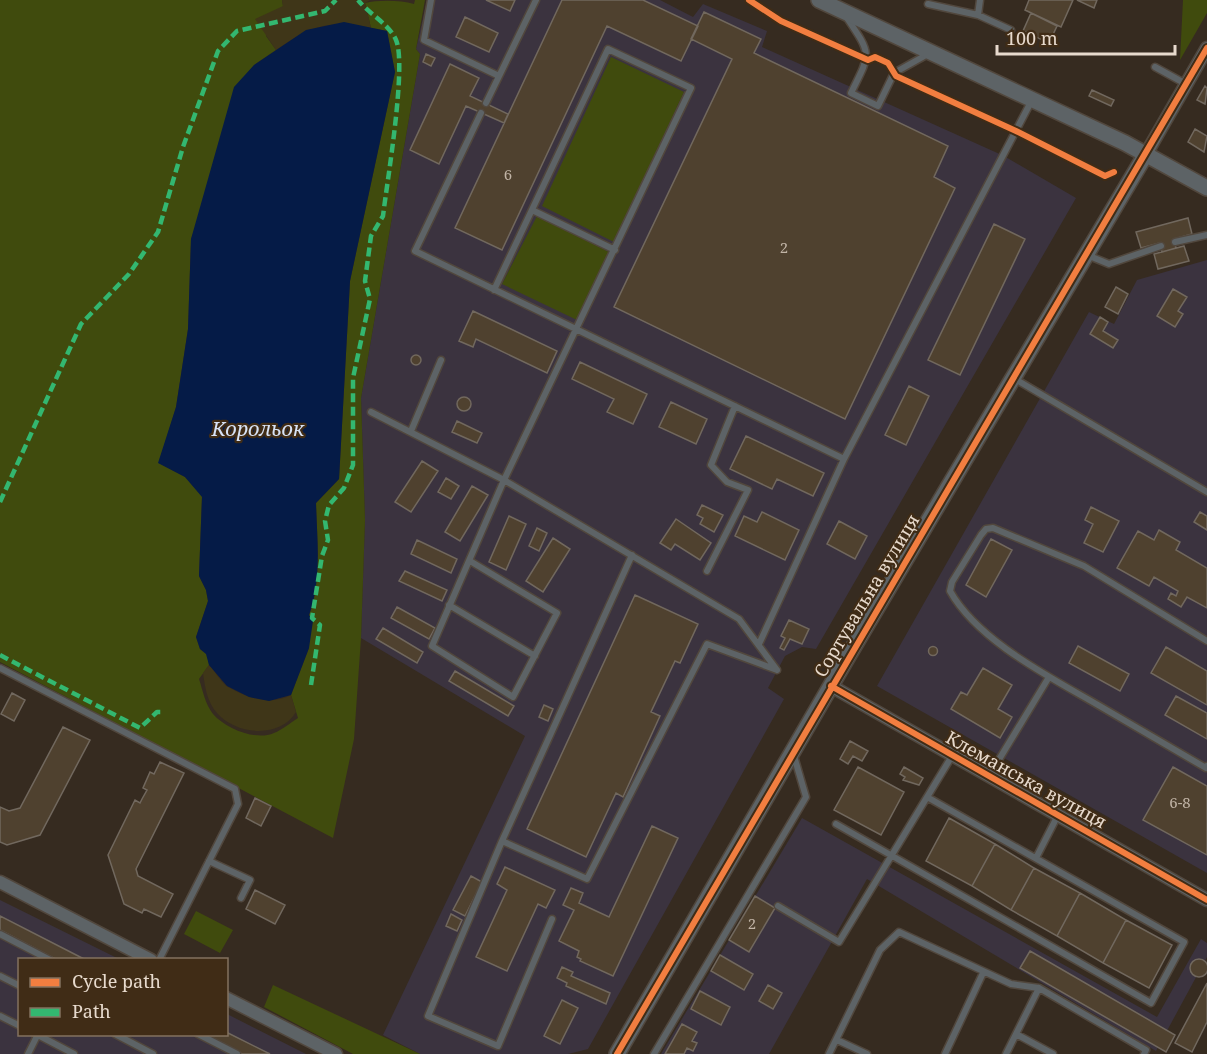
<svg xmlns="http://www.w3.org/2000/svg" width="1207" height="1054" font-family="'Noto Serif',serif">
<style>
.industrial{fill:#3b333f}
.green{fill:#404b0d}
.sand{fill:#3f3618}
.water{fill:#051b47}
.building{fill:#4f412f;stroke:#71685e;stroke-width:1.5}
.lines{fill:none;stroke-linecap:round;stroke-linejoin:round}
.service-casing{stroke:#51473d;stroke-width:9}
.minor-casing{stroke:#51473d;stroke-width:15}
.tertiary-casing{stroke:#51473d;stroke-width:18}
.service{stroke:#5d6366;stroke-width:6}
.minor{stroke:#5d6366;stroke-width:12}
.tertiary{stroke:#5d6366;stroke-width:15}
.quiet{stroke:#33b770;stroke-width:4.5;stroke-dasharray:9 4.5;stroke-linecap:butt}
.cycleway-casing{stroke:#402c16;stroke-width:10}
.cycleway{stroke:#f27e40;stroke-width:6}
.labels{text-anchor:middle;stroke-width:4.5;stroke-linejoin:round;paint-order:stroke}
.number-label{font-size:15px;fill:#c1b4a6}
.street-label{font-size:18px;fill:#e7dacd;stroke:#402c16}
.water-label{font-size:20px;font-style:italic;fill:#d7e3f7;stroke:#402c16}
</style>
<rect width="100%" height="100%" fill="#362b20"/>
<!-- industrial -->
<path class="industrial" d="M427,0H660L693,17L703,4L767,31L762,47L1004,156L1076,198L816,649L802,647L785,656L768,688L784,699L588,1049L568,1054H420L383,1035L525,736L361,638L365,520L361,398L420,54L416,49Z
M1207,260V873L877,686L1089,312L1114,324L1137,280Z
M802,818L1157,1017L1201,939L1207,943V957L1156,1051L867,879L769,1054H661Z
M0,900L119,959L20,960V1034H226L227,1014L306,1054H0Z"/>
<!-- green -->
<path class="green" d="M0,0H282L283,6L266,36L276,50L254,65L191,239L188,329L176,407L159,463L185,477L202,496L199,576L206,590L208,601L196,637L200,649L207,654L209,665L199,679C203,691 205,704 213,714C226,729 256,741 274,733C282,730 290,723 298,718L291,695L309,648V615L314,600L318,554L316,503L339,479L350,281L395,72L387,31L371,28L365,3C378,0 400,0 414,4L415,0H425L416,49L420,54L361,398L365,520L361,638L354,739L333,838L0,662Z
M1183,0H1207V13L1180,60Z
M611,57L684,92L614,242L542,206Z
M537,216L609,252L577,320L502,284Z
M196,911L233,930L220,953L184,934Z
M273,985L420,1054H353L264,1007Z"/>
<!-- sand -->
<path class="sand" d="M282,0H370L365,3L371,28C328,19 312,26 276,50L255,19L283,6Z
M209,665C215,671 221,683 228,687C247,698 271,706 291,695L296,712C280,739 236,735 217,713C207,702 205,687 203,673Z"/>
<!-- water -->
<path class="water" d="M344,22L387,31L395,72L350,281L339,479L316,503C317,540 322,580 309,615L313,621L309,648L291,695L269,701L249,697L227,686L209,665L206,654L200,649L196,637L208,601L206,590L199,576L202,497L185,477L158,463L176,407L188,329L191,239L234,87L254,65L306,30Z"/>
<!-- building -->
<path class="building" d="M486,0H515L510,11Z
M562,0H643L698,26L681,61L607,26L502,250L455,228Z
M1029,0H1073L1061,27L1025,10Z
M1077,0H1097L1094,8Z
M704,12L761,39L754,53L948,146L934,177L955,188L845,419L614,307L732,59L691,39Z
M1031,13L1057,26L1049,43L1023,31Z
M465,17L498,33L489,52L456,37Z
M426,54L435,58L431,66L423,62Z
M450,64L479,78L470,96L508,114L504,123L466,106L439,164L410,150Z
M1205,86L1207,88L1205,104L1197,100Z
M1092,90L1114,100L1111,106L1089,96Z
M1195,129L1207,136L1204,152L1188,142Z
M1188,218L1192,234L1174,239L1176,248L1162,252L1160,243L1141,248L1136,232Z
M994,224L1025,239L960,375L928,360Z
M1184,246L1189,261L1158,269L1154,254Z
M1116,287L1128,294L1118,314L1105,307Z
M1173,289L1187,297L1178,311L1183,314L1175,327L1157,316Z
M473,311L557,351L547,373L476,339L473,347L459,341Z
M1100,317L1108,322L1103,331L1118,340L1113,348L1090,334Z
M411 360a5 5 0 1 1 10 0a5 5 0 1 1-10 0Z
M580,362L647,394L633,424L607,412L614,399L572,379Z
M909,386L929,396L906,445L885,435Z
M457 404a7 7 0 1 1 14 0a7 7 0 1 1-14 0Z
M671,402L707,419L696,444L659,427Z
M457,421L482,433L477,443L452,432Z
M746,436L824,473L813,496L777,479L772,489L730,469Z
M422,461L438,471L411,512L395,502Z
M446,478L459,486L451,499L438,492Z
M472,486L488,495L460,541L445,532Z
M702,505L723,515L714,532L700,524L703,518L697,515Z
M1091,507L1119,521L1103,552L1084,543L1093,524L1085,520Z
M762,512L799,530L785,560L735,536L744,516L757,522Z
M1200,512L1207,516V530L1194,522Z
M509,516L526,524L506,570L489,562Z
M676,519L711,543L700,560L675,544L671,550L660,543Z
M839,521L867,536L855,559L827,544Z
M537,528L547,533L539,551L529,546Z
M1159,530L1180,542L1176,550L1207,568V608L1187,597L1181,607L1168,599L1171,593L1176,596L1178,591L1154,577L1149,586L1117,568L1138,531L1154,540Z
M553,538L570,549L543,592L526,581Z
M991,539L1012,550L986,597L966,585Z
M417,540L457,559L451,573L411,554Z
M405,571L447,590L442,601L399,581Z
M635,595L698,624L680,663L675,661L651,712L660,716L623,797L616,793L586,857L527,829Z
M397,607L435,628L429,639L391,618Z
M789,620L809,629L802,644L790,639L784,650L780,648L785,638L781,636Z
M383,628L423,652L417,663L376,639Z
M1078,646L1129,674L1120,691L1069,663Z
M928.5 651a4.5 4.5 0 1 1 9 0a4.5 4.5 0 1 1-9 0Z
M1166,647L1207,671V705L1151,673Z
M983,668L1012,685L998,709L1012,717L1000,738L951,709L961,692L967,695Z
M455,671L514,706L508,716L449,681Z
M12,693L25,700L14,721L1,714Z
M1176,696L1207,713V739L1165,715Z
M544,705L553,709L548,721L539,717Z
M63,727L90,740L40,835L7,845L0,842V807L9,811L20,808Z
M63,727L90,740L40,835L7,845L0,842V807L9,811L20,808Z
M850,741L868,751L862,761L853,756L848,764L840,759Z
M160,762L184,773L136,869L138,876L173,894L161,917L144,909L142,913L124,904L108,855L135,800L140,803L142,799L147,790L143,788L150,772L154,774Z
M858,767L904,792L881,835L834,810Z
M904,767L923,778L919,785L903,780L905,777L900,774Z
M1173,767L1207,786V855L1143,820Z
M255,798L271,806L261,826L246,818Z
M949,818L995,844L972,886L926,861Z
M652,826L678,838L613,976L580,961L581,959L577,957L579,951L559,941L574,910L563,905L571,888L583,893L579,903L609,917Z
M995,844L1034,868L1011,910L972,886Z
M505,867L555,890L546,908L538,904L507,971L476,957L507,890L497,884Z
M1034,868L1080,893L1057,936L1011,910Z
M471,876L482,882L465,916L453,910Z
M255,890L285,905L275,924L246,909Z
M1080,893L1126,920L1103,963L1057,936Z
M755,896L775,908L749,952L729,940Z
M451,914L462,920L457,931L446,926Z
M0,916L86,960H57L0,930Z
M1126,920L1172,945L1149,988L1103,963Z
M1030,951L1175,1035L1166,1052L1020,968Z
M720,955L753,974L744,990L711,971Z
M1190 968a9 9 0 1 1 18 0a9 9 0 1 1-18 0Z
M562,967L573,972L571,976L610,993L606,1004L566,986L567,983L557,978Z
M1207,983V1022L1192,1052L1175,1043Z
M768,985L782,993L773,1009L759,1001Z
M700,991L730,1007L721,1025L691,1009Z
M562,1000L578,1008L560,1044L544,1036Z
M682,1024L697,1032L692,1041L697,1043L693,1051L687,1048L684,1054H665Z
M226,1032L270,1054H242L204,1034H226Z"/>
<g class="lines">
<!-- service casing -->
<g class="service-casing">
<path id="service" d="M431,0L424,40L499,76
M980,0L978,15L1011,30
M928,4L978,15
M847,18C872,55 871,53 851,93L878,106L894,73L928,54
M1155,67L1186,84
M486,103L536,0
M481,113L415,251L844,459
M532,210L615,250
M1175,242L1207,235
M1087,255L1109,264L1161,246
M1015,379L1207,492
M371,412L504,480L739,619L777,670
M411,431L441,360
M470,561L557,613L513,697L432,646L504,480L691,88L608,49L494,290
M707,571L748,490L727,482L711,465L735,406
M449,605L535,656
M1207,641L1084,566L993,528L986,529L981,535L952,582L950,591C978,641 1050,677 1098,705C1134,726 1170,747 1206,768L1207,766
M759,644L844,459L1032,100
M0,668L235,789L238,804L159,960
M989,776L1049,677
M836,824L1151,1003L1184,942L927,797
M502,841L587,879L707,644L777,670
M1036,858L1058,815
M209,861L250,880L241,898
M778,906L839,942L952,756
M552,919L498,1046L428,1016L502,841L632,555
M0,934L50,960
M0,976L20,986
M0,1016L20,1026
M36,1034L74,1054
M115,1034L153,1054
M198,1034L237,1054
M1016,1034L1053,1054
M837,1040L867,1054
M28,1054L38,1034
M654,1054L806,797L794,756
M829,1054L880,950L899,932L1011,984L1039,988L1146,1050L1144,1054
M945,1054L983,973
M1006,1054L1039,988"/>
</g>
<!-- minor casing -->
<g class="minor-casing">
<path id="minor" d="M1146,154L1207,48
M831,686L1207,900
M0,882L151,960
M226,998L336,1054"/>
</g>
<!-- tertiary casing -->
<g class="tertiary-casing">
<path id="tertiary" d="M819,0L1125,143L1207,188
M617,1054L847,658L1146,154"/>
</g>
<!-- service -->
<use href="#service" class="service"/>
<!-- minor -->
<use href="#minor" class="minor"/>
<!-- tertiary -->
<use href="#tertiary" class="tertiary"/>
<!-- quiet -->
<path class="quiet" d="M0,502L81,324L129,274L158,232L183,147L218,51L237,31L325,11L336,0
M0,655L140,728L157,712H161
M311,685L320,625L312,618L322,556L328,540L325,521L329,505L344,488L353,465V378L370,299L365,281L371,236L383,216C387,182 407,65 396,40C389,24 369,14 358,0"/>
<!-- cycleway casing -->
<g class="cycleway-casing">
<path id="cycleway" d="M749,0L781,21L868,60L875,57L888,63L896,76L1016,131L1105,176L1114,172
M831,686L1207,900
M617,1054L1207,48"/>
</g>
<!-- cycleway -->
<use href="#cycleway" class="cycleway"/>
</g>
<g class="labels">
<!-- number labels -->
<g class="number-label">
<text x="508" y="180">6</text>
<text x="784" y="253">2</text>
<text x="1180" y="808">6-8</text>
<text x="752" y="929">2</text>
</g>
<!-- street labels -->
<g class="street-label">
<text transform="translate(867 596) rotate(-59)" y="6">Сортувальна вулиця</text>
<text transform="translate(1026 780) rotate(29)" y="6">Клеманська вулиця</text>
</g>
<!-- water labels -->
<g class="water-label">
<text x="258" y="436">Корольок</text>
</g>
</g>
<!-- legend -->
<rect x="18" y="958" width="210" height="78" fill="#402c16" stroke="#83725f" stroke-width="1.5"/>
<rect x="30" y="978" width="30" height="9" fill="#f27e40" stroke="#83725f" stroke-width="1.5"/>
<text x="72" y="988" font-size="18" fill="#e7dacd">Cycle path</text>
<rect x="30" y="1008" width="30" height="9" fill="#33b770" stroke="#83725f" stroke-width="1.5"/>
<text x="72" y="1018" font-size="18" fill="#e7dacd">Path</text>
<!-- scale -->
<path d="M997 45v9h178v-9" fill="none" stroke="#e7dacd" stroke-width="3"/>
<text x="1006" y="45" font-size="18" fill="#e7dacd" stroke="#402c16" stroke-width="4.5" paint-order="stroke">100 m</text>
</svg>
